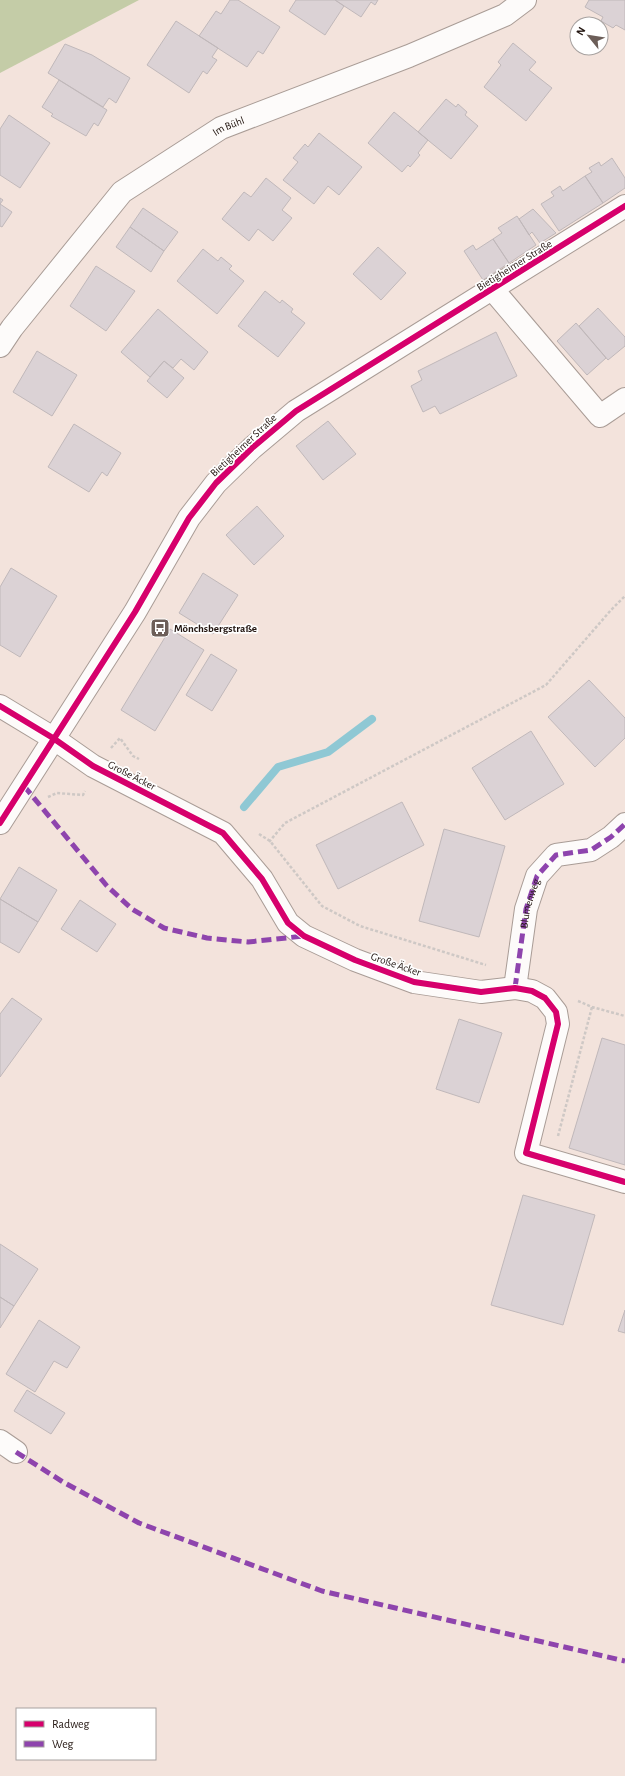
<svg xmlns="http://www.w3.org/2000/svg" width="625" height="1776" font-family="'Alegreya Sans',sans-serif">
<style>
.forest{fill:#c4cca7}
.lines{fill:none;stroke-linecap:round;stroke-linejoin:round}
.stream{stroke:#8fc8d4;stroke-width:8}
.building{fill:#dbd2d5;stroke:#c0b8ba}
.minor-casing{stroke:#a99c96;stroke-width:24}
.path{stroke:#cec8c5;stroke-width:2.5;stroke-dasharray:3 2;stroke-linecap:butt}
.minor{stroke:#fdfbfa;stroke-width:22}
.quiet{stroke:#8e44ad;stroke-width:5;stroke-dasharray:10 5;stroke-linecap:butt}
.cycleway-casing{stroke:#fff;stroke-width:8}
.cycleway{stroke:#d6006c;stroke-width:6}
.labels{text-anchor:middle;stroke-width:3.5;stroke-linejoin:round;paint-order:stroke}
.street-label{font-size:11px;fill:#231611;stroke:#fff}
.poi-label{font-size:11px;font-weight:bold;fill:#231611;stroke:#fff;text-anchor:start}
</style>
<rect width="100%" height="100%" fill="#f3e3dc"/>
<!-- forest -->
<path class="forest" d="M0,0H139L0,73Z"/>
<g class="lines">
<!-- stream -->
<path class="stream" d="M244,807L278,767L328,752L372,719"/>
</g>
<!-- building -->
<path class="building" d="M230,0H238L280,27L263,54L258,51L247,67L199,36L216,11L221,14Z
M296,0H335L344,6L325,35L289,11Z
M335,0H378L375,5L371,2L361,17Z
M589,0H625V30L616,25L613,28L601,21L603,17L585,7Z
M176,21L218,48L212,57L217,60L207,74L203,71L189,93L147,65Z
M513,43L536,62L529,70L552,88L526,121L484,87L501,65L498,62Z
M65,44L92,55L130,78L116,103L109,98L103,107L48,73Z
M59,80L107,110L98,126L94,123L86,136L51,116L53,114L42,107Z
M446,99L456,107L458,104L467,112L465,115L478,126L451,159L418,132Z
M394,112L428,140L418,153L420,155L410,167L408,165L402,172L368,143Z
M9,115L50,143L20,188L0,175V129Z
M319,133L362,167L339,195L328,186L314,204L283,180L298,162L293,158L305,144L308,147Z
M612,158L625,178V188L603,203L585,176L592,172L589,168L599,162L601,166Z
M585,176L603,203L559,231L541,204L554,196L551,192L560,186L563,191Z
M266,178L291,198L282,210L292,218L273,241L258,229L249,241L222,219L244,192L251,197Z
M0,198L3,200L0,204L12,212L2,227L0,226Z
M143,208L178,232L164,251L130,227Z
M533,209L556,233L540,243L532,232L529,235L519,219Z
M517,216L536,245L509,263L493,239L502,233L498,228Z
M130,227L164,251L151,272L116,247Z
M493,239L509,263L483,280L464,251L473,245L476,250Z
M378,247L406,273L381,300L353,274Z
M203,249L218,261L221,257L232,266L229,269L244,281L217,314L177,281Z
M96,266L135,291L106,331L70,306Z
M265,291L280,303L282,300L293,309L291,312L305,323L278,357L238,326Z
M598,308L625,337V346L608,360L579,326Z
M158,309L208,352L194,370L181,359L173,368L164,361L150,377L121,352Z
M576,323L606,358L587,375L557,341Z
M496,332L517,376L440,414L435,406L423,412L411,386L422,380L418,371Z
M37,351L77,375L52,416L13,392Z
M164,361L184,378L167,398L147,381Z
M328,421L356,454L323,480L296,446Z
M74,424L121,453L107,476L102,472L89,492L48,467Z
M257,506L284,536L254,565L226,535Z
M11,568L57,596L20,657L0,645V587Z
M203,573L238,595L213,634L179,613Z
M170,629L204,650L155,731L121,710Z
M211,654L237,670L212,711L186,695Z
M589,680L625,718V738L595,767L548,717Z
M531,731L564,784L505,820L472,768Z
M402,802L424,845L338,889L316,845Z
M444,829L505,846L479,937L419,921Z
M19,867L57,890L38,922L0,899Z
M0,899L38,922L19,953L0,942Z
M80,900L116,924L97,952L61,929Z
M12,998L42,1019L0,1077V1014Z
M459,1019L502,1033L479,1103L436,1089Z
M602,1038L625,1045V1165L569,1148Z
M523,1195L595,1215L563,1325L491,1305Z
M0,1244L38,1269L14,1306L0,1297Z
M0,1297L14,1306L0,1328Z
M625,1310V1333L618,1331Z
M39,1320L80,1347L67,1368L54,1361L35,1392L6,1374Z
M27,1390L65,1413L51,1434L14,1411Z"/>
<g class="lines">
<!-- minor casing -->
<g class="minor-casing">
<g id="minor">
<path d="M493,290L600,416L625,399"/>
<path id="s1" d="M0,346L12,328L122,192L221,128L409,56L505,15L525,0"/>
<path d="M0,706L53,738L93,766L223,833L262,879L288,923L304,936L355,960L414,982L481,992L515,988L532,991L545,998L556,1012L558,1024L526,1153L625,1182"/>
<path d="M0,823L135,612L189,518L216,483L252,448L296,411L625,206"/>
<path id="s2" d="M515,988L526,909L537,876L556,855L591,850L611,837L625,824"/>
<path d="M0,1441L16,1452"/>
</g>
</g>
<!-- path -->
<path class="path" d="M111,748L120,738L133,756L139,759
M48,797L57,793L83,795L85,791
M259,834L270,841L322,906L360,926L486,965
M269,842L285,823L546,685L611,610L625,596
M578,1001L592,1007L625,1016
M558,1136L592,1007"/>
<!-- minor -->
<use href="#minor" class="minor"/>
<!-- quiet -->
<path class="quiet" d="M24,786L107,886L132,909L164,928L207,938L248,942L304,936
M515,988L526,909L537,876L556,855L591,850L611,837L625,824
M16,1452L63,1482L139,1523L322,1591L625,1661"/>
<!-- cycleway casing -->
<g class="cycleway-casing">
<path id="cycleway" d="M0,706L53,738L93,766L223,833L262,879L288,923L304,936L355,960L414,982L481,992L515,988L532,991L545,998L556,1012L558,1024L526,1153L625,1182
M0,823L135,612L189,518L216,483L252,448L296,411L625,206"/>
</g>
<!-- cycleway -->
<use href="#cycleway" class="cycleway"/>
</g>
<!-- icons -->
<defs>
<g id="bus-square" transform="scale(1)"><rect x="-9" y="-9" width="18" height="18" rx="4" fill="#6c5e58" stroke="#fff"/><path d="M-5-6H5V4H4V6H2V4H-2V6H-4V4H-5ZM-3.5-4V0h7V-4ZM-3.5 1.2v1.5H-2V1.2ZM2 1.2v1.5H3.5V1.2Z" fill="#fff"/></g>
</defs>
<g fill-rule="evenodd">
<use href="#bus-square" x="160" y="628"/>
</g>
<g class="labels">
<!-- street labels -->
<g class="street-label">
<text dy="4" stroke="none"><textPath href="#s1" startOffset="322">Im Bühl</textPath></text>
<text transform="translate(514 265) rotate(-32)" y="4">Bietigheimer Straße</text>
<text transform="translate(243 445) rotate(-43)" y="4">Bietigheimer Straße</text>
<text transform="translate(132 775) rotate(27)" y="4">Große Äcker</text>
<text dy="4" stroke="none"><textPath href="#s2" startOffset="86">Blumenweg</textPath></text>
<text transform="translate(396 964) rotate(19)" y="4">Große Äcker</text>
</g>
<!-- poi labels -->
<g class="poi-label">
<text x="174" y="632">Mönchsbergstraße</text>
</g>
</g>
<!-- legend -->
<rect x="16" y="1708" width="140" height="52" fill="#ffffff" stroke="#a7a2a0"/>
<rect x="24" y="1721" width="20" height="6" fill="#d6006c" stroke="#a7a2a0"/>
<text x="52" y="1728" font-size="12" fill="#231611">Radweg</text>
<rect x="24" y="1741" width="20" height="6" fill="#8e44ad" stroke="#a7a2a0"/>
<text x="52" y="1748" font-size="12" fill="#231611">Weg</text>
<!-- north arrow -->
<g transform="translate(589 36) rotate(300)"><circle r="19" fill="#ffffff" stroke="#a7a2a0"/>
<path d="M0-3L7 15L0 10L-7 15Z" fill="#6c5e58"/>
<text y="-6" font-size="11" font-weight="bold" text-anchor="middle" fill="#231611">N</text>
</g>
</svg>
